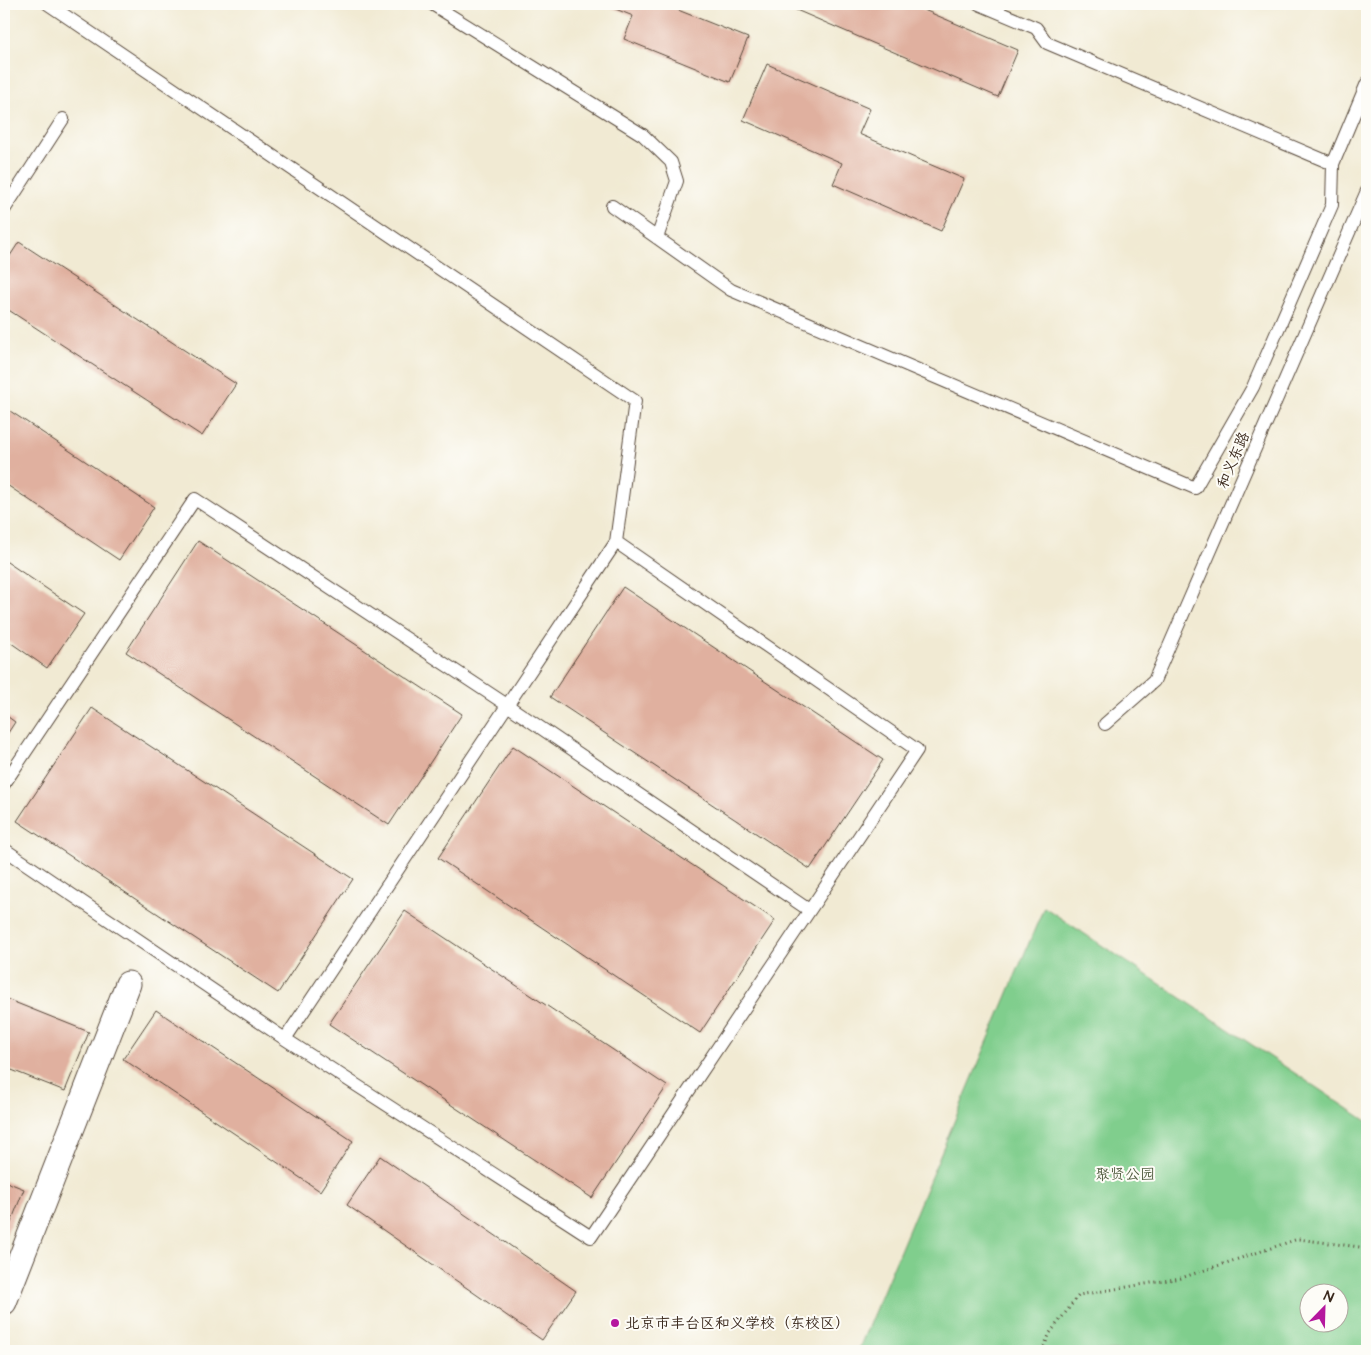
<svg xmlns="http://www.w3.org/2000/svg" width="1371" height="1355" font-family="'Architects Daughter','LXGW WenKai TC',sans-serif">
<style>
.green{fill:#80ce8d;stroke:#5e7c56;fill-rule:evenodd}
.building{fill:#e0b09f}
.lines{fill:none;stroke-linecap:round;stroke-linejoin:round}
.lane-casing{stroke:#564739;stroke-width:14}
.street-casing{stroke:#564739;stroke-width:27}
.path{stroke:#564739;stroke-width:3;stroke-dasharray:1 4;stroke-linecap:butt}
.lane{stroke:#fff;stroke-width:12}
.street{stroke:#fff;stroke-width:25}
.poi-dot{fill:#b5179e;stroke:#fdfcf7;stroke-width:2}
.labels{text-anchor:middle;stroke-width:4;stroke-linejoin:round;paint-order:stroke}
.street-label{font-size:15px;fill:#3b2a1e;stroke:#fdfcf7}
.park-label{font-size:15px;fill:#505b3f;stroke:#fdfcf7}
.poi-label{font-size:15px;fill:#3b2a1e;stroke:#fdfcf7;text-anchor:start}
</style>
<rect width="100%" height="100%" fill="#fdfcf7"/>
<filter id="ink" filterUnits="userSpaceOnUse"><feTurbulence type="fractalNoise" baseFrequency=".02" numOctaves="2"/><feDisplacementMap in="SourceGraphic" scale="10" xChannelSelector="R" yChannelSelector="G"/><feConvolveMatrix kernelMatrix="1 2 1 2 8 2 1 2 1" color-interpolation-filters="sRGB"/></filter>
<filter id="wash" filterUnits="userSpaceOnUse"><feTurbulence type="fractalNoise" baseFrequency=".0096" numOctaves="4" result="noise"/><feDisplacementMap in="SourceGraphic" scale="20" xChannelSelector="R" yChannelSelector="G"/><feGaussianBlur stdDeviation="1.12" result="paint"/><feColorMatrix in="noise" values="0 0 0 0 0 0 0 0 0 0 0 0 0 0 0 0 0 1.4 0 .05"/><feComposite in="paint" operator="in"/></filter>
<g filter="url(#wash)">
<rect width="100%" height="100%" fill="#f1ead3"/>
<!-- green -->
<path class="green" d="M1044,907L1367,1121V1351H858ZM1308,1292H1338V1322H1308Z"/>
<g id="blocks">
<!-- building -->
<path class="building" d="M603,4H663L748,38L730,82L624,39L633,16Z
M788,4H910L1018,50L998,97L787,6Z
M767,64L870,109L859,134L964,179L941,231L833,184L842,163L743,120Z
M19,242L236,384L202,436L4,307V265Z
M4,407L154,507L119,560L4,483Z
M198,541L462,714L389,825L126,652Z
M4,560L84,614L47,668L4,638Z
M623,587L883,760L810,869L550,697Z
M92,708L353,879L278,993L17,821Z
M4,714L15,722L4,739Z
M513,746L775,920L700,1033L438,858Z
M405,911L667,1086L592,1198L329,1024Z
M4,998L89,1032L65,1091L4,1067Z
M156,1010L353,1141L320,1191L123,1059Z
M380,1156L576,1291L542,1340L347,1205Z
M4,1181L24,1189L4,1240Z"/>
</g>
</g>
<g filter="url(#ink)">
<use href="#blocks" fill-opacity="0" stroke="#564739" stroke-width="1"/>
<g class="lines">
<!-- lane casing -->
<g class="lane-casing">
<path id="lane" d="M48,4L635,401L616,542L285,1039
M432,4L643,135L671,162L677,181L657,238
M979,4L1036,28L1047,43L1333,164L1367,83
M612,206L731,290L1195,488L1253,387L1332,205L1333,164
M4,210L63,119
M1105,724L1154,681L1367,191
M4,784L195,499L507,705L809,910
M4,849L285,1039L591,1237L917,750L616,542"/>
</g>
<!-- street casing -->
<g class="street-casing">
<path id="street" d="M4,1302L128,984"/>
</g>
<!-- path -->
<path class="path" d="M1042,1351L1050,1333L1079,1295L1181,1278L1298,1239L1367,1248"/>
<!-- lane -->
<use href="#lane" class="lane"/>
<!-- street -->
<use href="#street" class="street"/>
</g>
</g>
<!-- markers -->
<circle class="poi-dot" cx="615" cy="1323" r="5"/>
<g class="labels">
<!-- street labels -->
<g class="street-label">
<text transform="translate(1233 460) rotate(-67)" y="5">和义东路</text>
</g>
<!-- park labels -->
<g class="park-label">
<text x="1125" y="1179">聚贤公园</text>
</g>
<!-- poi labels -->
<g class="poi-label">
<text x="625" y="1328">北京市丰台区和义学校（东校区）</text>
</g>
</g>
<!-- margin -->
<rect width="1371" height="1355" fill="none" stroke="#fdfcf7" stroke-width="20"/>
<!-- north arrow -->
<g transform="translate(1324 1308) rotate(23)"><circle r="24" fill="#fdfcf7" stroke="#afa8a0"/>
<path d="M0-4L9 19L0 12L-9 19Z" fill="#b5179e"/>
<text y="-8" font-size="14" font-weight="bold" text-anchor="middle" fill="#3b2a1e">N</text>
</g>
</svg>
